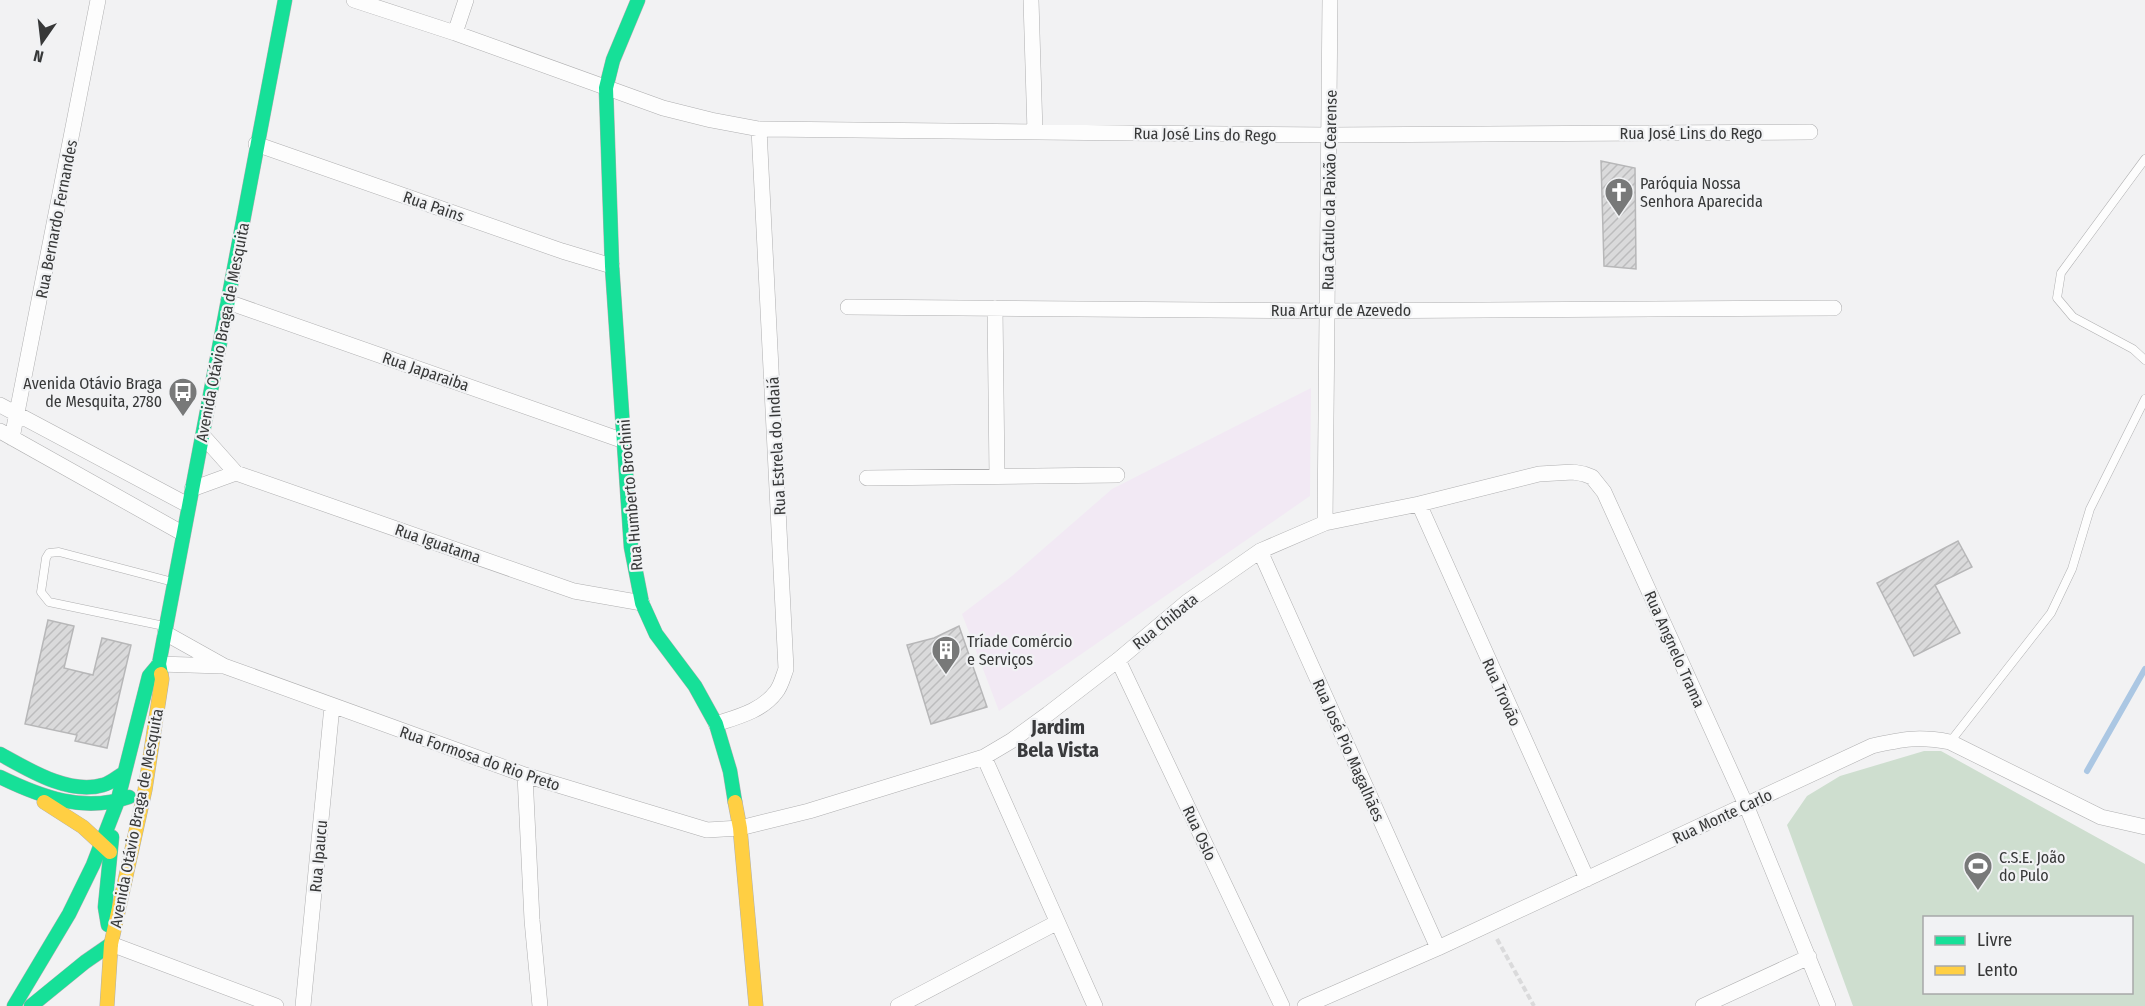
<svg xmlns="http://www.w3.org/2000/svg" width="2145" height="1006" font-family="'Fira Sans Condensed',sans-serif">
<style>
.education{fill:#f2e9f4}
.garden{fill:#cedecf;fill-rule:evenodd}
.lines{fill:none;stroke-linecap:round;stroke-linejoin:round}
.stream{stroke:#abc7e3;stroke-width:6}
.building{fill:url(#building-hatch);stroke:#b7b7b8;stroke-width:1.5}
.lane-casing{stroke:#afafb0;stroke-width:9}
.street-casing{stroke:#afafb0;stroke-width:16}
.fast-casing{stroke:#afafb0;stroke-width:15}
.slow-casing{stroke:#afafb0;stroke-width:15}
.path{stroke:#dadadb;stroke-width:4;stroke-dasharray:6 3;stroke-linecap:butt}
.lane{stroke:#fdfdfd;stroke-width:8}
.street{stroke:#fdfdfd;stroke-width:15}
.fast{stroke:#16e098;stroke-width:14}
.slow{stroke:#ffcf43;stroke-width:14}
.labels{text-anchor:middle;stroke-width:4.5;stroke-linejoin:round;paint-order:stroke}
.street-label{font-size:16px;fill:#373838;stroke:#f1f2f4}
.poi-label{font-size:16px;fill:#373838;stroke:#f1f2f4;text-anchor:start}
.quarter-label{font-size:20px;font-weight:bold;fill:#393a3c;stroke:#f1f2f4}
</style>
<defs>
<pattern id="building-hatch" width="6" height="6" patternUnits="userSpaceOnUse" patternTransform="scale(1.5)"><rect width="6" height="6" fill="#dadadb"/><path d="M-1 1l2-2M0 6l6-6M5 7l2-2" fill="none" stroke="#bcbcbd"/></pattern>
</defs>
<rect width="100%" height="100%" fill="#f2f2f3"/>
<!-- education -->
<path class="education" d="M1311,388L1310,496L999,711L962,614L1012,576L1112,489Z"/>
<!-- garden -->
<path class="garden" d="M1924,751H1941L2145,864V1006H1853L1787,825L1807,796L1840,776ZM1924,918H2132V992H1924Z"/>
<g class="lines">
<!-- stream -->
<path class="stream" d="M2087,771L2145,669"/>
</g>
<!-- building -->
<path class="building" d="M1601,161L1635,168L1636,269L1604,266Z
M1958,541L1972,567L1935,585L1960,633L1914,656L1877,583Z
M48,620L74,626L64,668L93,675L102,638L131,645L107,748L75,741L77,735L25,724Z
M959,626L987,707L931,724L907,645L934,638Z"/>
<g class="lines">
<!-- lane casing -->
<g class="lane-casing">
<path id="lane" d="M2145,159L2061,273L2057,298L2073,317L2133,349L2145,360
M164,626L49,602L41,592L46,558L49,553L59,552L173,582
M1950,742L2051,613L2072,569L2090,509L2145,399"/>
</g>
<!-- street casing -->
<g class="street-casing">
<path id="street" d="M354,0L455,33L663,108L711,120L759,129L1329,135L1810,132
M1031,0L1035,132
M455,33L466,0
M256,144L562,251L612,266
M228,302L624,441
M848,307L1328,311L1834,308
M995,308L997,476
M0,405L188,505
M0,431L182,533
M203,436L236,473L574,591L642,603
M12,438L98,0
M867,478L1117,475
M192,489L236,473
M1419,504L1587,879
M1325,523L1330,0
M1260,551L1438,948
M165,633L224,666L525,775L707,830L740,828L809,811L984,757L1011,741L1048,714L1118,660L1187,602L1260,551L1325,523L1419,504L1539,474L1573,472L1584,474L1592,477L1604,492L1746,805L1828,1006
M1118,660L1282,1006
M159,664L221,666
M716,724C737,717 762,711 776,692C781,686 783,677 786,669L759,129
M984,757L1095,1006
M525,775L532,920L540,1006
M111,944L276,1006
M303,1006L332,706
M898,1006L1056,923
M1305,1006L1438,948L1872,746C1903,739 1919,736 1950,742L2101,817L2145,827
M1703,1006L1809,957"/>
</g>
<!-- fast casing -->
<g class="fast-casing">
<path id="fast" d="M638,0L613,60L606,88L612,266L631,547L642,603L656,634L695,686L716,724L730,771L735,802
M161,674L159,664L285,0
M0,754C29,770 69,795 103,785C111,783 117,777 124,773
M0,777C41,797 84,813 129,797
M108,925L105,907L112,837
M14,1006L69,914L93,865L117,803L149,676L159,664
M31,1006L85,962L111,944"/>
</g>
<!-- slow casing -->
<g class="slow-casing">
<path id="slow" d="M44,802L83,827L110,852
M735,802L740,828L756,1006
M107,1006L111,944L145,790L162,679L161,674"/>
</g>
<!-- path -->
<path class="path" d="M1497,939L1534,1006"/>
<!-- lane -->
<use href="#lane" class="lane"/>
<!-- street -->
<use href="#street" class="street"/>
<!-- fast -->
<use href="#fast" class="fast"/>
<!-- slow -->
<use href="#slow" class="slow"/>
</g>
<!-- icons -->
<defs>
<g id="church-pin" transform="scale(1.5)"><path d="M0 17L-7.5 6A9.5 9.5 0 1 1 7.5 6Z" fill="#787979" stroke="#f1f2f4"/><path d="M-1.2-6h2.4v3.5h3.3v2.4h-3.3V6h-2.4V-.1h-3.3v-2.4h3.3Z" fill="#fff"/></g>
<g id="bus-pin" transform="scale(1.5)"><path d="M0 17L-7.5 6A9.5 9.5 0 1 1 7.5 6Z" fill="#787979" stroke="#f1f2f4"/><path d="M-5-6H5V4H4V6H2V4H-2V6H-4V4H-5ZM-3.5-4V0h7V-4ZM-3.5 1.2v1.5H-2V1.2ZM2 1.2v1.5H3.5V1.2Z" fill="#fff"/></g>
<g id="building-pin" transform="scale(1.5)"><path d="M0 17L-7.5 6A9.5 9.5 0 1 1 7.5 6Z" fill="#787979" stroke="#f1f2f4"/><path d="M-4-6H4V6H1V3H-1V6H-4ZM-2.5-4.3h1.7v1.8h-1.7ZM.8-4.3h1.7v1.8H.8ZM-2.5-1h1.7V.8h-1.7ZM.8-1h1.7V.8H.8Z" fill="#fff"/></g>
<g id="stadium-pin" transform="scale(1.5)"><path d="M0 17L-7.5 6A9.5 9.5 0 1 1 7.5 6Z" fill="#787979" stroke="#f1f2f4"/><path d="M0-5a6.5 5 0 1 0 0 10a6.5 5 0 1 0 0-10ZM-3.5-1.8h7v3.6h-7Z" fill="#fff"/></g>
</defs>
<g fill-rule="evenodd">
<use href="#church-pin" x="1619" y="192"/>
<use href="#bus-pin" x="183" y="392"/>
<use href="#building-pin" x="946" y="650"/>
<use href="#stadium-pin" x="1978" y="866"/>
</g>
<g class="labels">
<!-- street labels -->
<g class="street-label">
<text x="1691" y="139">Rua José Lins do Rego</text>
<text transform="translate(1205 134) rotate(1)" y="6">Rua José Lins do Rego</text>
<text transform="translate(1329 190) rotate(-89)" y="6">Rua Catulo da Paixão Cearense</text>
<text transform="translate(434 206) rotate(19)" y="6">Rua Pains</text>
<text transform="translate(56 219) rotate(-79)" y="6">Rua Bernardo Fernandes</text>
<text x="1341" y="316">Rua Artur de Azevedo</text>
<text transform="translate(222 332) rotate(-79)" y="6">Avenida Otávio Braga de Mesquita</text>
<text transform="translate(426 371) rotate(19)" y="6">Rua Japaraiba</text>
<text transform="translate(776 446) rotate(-93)" y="6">Rua Estrela do Indaiá</text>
<text transform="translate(630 495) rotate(-95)" y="6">Rua Humberto Brochini</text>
<text transform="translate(438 543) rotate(19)" y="6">Rua Iguatama</text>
<text transform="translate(1165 621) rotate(-39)" y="6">Rua Chibata</text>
<text transform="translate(1675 649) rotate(66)" y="6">Rua Angnelo Trama</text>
<text transform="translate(1502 692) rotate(66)" y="6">Rua Trovão</text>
<text transform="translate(1349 750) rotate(66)" y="6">Rua José Pio Magalhães</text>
<text transform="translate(480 758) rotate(19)" y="6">Rua Formosa do Rio Preto</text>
<text transform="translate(1722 816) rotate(-25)" y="6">Rua Monte Carlo</text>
<text transform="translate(136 818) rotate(-79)" y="6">Avenida Otávio Braga de Mesquita</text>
<text transform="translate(1200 833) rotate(65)" y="6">Rua Oslo</text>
<text transform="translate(318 856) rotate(-85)" y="6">Rua Ipaucu</text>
</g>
<!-- poi labels -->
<g class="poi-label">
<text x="1640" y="189">Paróquia Nossa<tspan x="1640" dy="18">Senhora Aparecida</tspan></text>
<text x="162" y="389" text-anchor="end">Avenida Otávio Braga<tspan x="162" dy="18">de Mesquita, 2780</tspan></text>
<text x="967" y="647">Tríade Comércio<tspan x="967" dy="18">e Serviços</tspan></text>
<text x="1999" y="863">C.S.E. João<tspan x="1999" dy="18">do Pulo</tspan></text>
</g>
<!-- quarter labels -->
<g class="quarter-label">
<text x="1058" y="734">Jardim<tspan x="1058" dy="23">Bela Vista</tspan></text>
</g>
</g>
<!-- legend -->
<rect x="1923" y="916" width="210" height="78" fill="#f1f2f4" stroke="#a7a8a9" stroke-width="1.5"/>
<rect x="1935" y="936" width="30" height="9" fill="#16e098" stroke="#a7a8a9" stroke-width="1.5"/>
<text x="1977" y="946" font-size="18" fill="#373838">Livre</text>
<rect x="1935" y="966" width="30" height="9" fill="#ffcf43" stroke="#a7a8a9" stroke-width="1.5"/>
<text x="1977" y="976" font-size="18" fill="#373838">Lento</text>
<!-- north arrow -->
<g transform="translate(42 42) rotate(194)" stroke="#f1f2f4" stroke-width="4.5" paint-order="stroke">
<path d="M0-4.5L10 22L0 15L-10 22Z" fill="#373838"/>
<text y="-9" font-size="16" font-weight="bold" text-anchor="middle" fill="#373838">N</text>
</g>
</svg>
